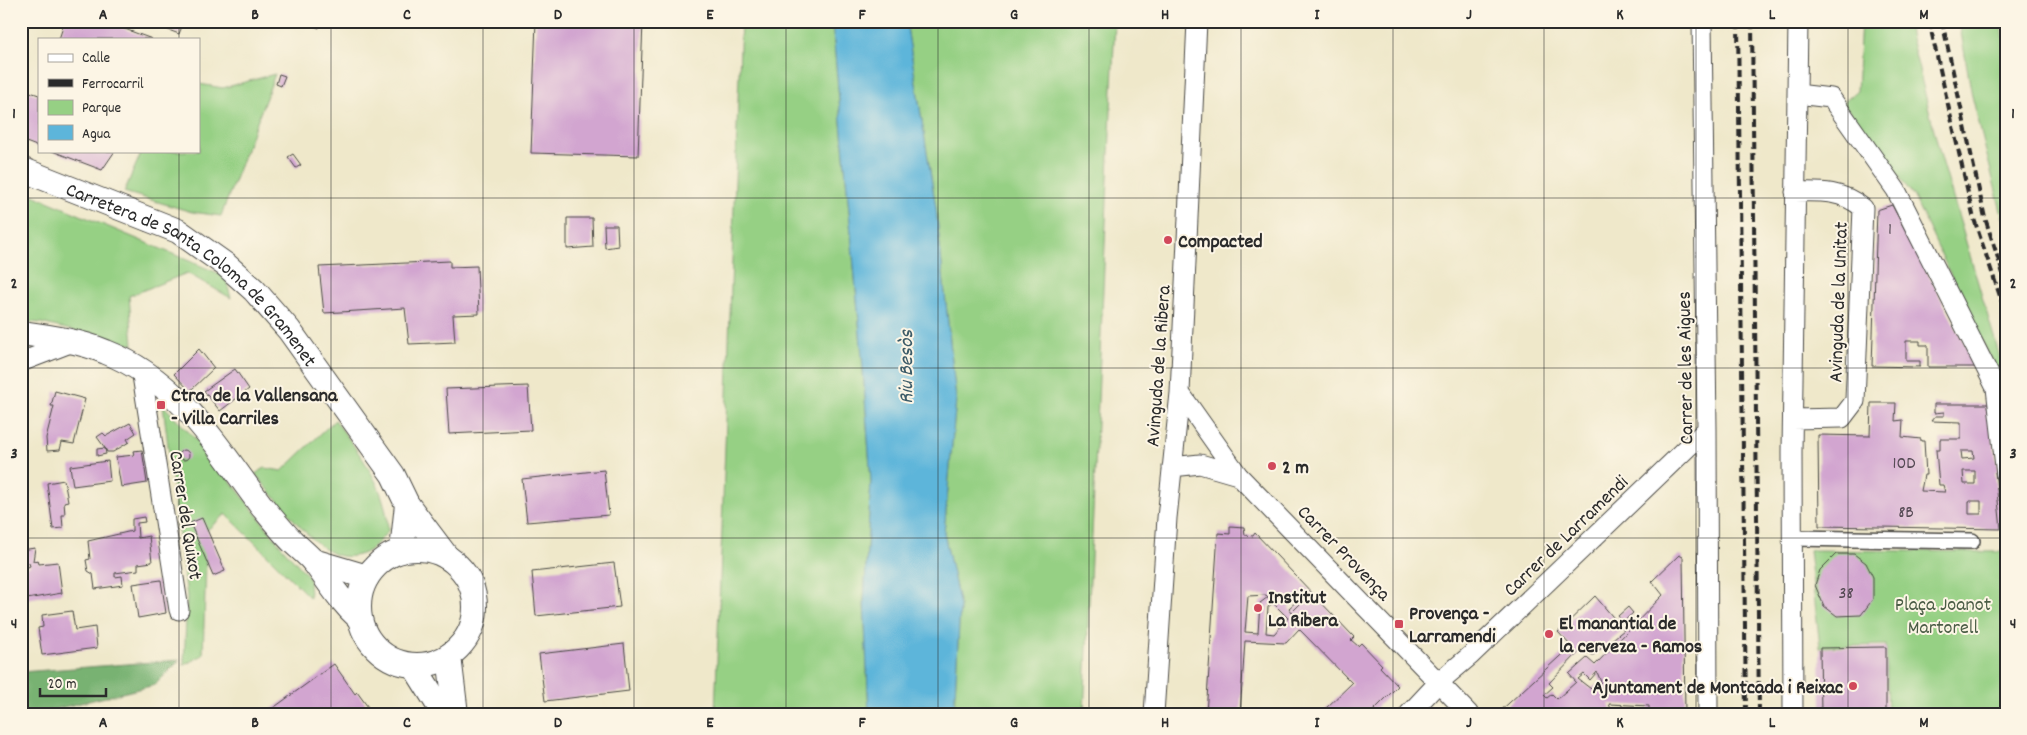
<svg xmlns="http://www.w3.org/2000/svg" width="2027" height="735" font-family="Dekko,sans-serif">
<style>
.green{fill:#96d084;stroke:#607e58}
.forest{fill:#78b272;stroke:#526e4e}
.water{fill:#5db5da;stroke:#447082}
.building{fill:#d2a5d0;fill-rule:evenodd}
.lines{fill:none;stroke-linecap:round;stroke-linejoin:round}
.pedestrian-casing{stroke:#484743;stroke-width:18}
.minor-casing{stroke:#484743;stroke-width:21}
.tertiary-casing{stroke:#484743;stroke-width:26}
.pedestrian{stroke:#fff;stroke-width:15}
.minor{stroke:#fff;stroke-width:19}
.tertiary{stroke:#fff;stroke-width:24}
.rail{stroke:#2b2b2b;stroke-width:4;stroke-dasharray:8 4;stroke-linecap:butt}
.grid{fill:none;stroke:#2b2b2b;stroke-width:1;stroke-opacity:0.55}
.poi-dot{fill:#d1495b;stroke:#fcf5e5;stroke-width:2}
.labels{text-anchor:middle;stroke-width:4;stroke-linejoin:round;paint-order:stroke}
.number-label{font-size:18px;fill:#554a54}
.poi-label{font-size:20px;font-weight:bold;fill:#2b2b2b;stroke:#fcf5e5;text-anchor:start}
.street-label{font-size:20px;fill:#2b2b2b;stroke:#fcf5e5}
.park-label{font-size:20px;fill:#4b5d46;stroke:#fcf5e5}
.water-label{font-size:21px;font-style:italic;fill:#3c5b68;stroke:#fcf5e5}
.neatline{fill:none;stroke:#2b2b2b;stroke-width:2}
.grid-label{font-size:16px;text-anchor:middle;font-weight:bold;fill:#2b2b2b}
</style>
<rect width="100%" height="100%" fill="#fcf5e5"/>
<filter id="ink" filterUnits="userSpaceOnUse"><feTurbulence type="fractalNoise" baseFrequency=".02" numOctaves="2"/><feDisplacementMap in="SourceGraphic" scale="10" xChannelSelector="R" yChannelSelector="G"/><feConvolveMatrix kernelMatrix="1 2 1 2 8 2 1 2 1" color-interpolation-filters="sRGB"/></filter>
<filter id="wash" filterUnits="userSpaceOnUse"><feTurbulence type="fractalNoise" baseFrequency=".0096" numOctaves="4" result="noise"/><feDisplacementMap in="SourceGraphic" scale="20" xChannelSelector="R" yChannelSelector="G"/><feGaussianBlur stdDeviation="1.12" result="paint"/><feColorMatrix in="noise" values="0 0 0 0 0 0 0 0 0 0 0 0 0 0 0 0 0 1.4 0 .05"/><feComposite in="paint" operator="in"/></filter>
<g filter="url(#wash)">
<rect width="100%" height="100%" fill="#efe8ca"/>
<!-- green -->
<path class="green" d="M741,21H832L862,356L871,481L864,601L869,714H715Z
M906,21H1115L1084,714H954L960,606L944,533L956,399L936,208Z
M1861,21H1909L1910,34L1939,150L2006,378V421L2000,379L1913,195L1843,103L1857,91Z
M1959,21H1999L2006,43V231L1972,96Z
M275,74L221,216L192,212L124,192L142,151H199V84L223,88Z
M21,190L225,276L231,298L187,273L129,296L133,345L41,323L21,321Z
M163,405L208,452L281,546L309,577L310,598L226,514L207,530L203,655L184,665L187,597Z
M335,420C360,455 387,486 388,531C381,539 372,551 362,554C353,557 341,558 332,553C308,542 274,495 255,474L265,468L282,471Z
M1809,550L2004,552L2006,714H1888L1886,645L1820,647Z"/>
<!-- forest -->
<path class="forest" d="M180,660L155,685L35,714H21V672Z"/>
<!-- water -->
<path class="water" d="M832,21H906L936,208L956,399L944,533L960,606L954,714H869L864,601L871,481L862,356Z"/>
<g id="blocks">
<!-- building -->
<path class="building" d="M65,21H103L152,39H59Z
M145,21H184L179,34Z
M302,21H322L319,28Z
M536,21H643L638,156L531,153Z
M279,74L285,76L281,86L276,84Z
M21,89L39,95V147L21,140Z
M52,151H115L102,170Z
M293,154L301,165L296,168L288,157Z
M1892,205L1963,341L1976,367H1928V345H1920V341H1906V361H1920V367L1872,366L1877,210Z
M567,218H592L593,247L567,249Z
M604,225H617L618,246L605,248Z
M450,261V267L477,266L479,314L453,315L455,342L409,344L405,308L324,313L319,267Z
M199,349L214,368L190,391L174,374Z
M235,369L249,389L220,411L204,391Z
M528,386L531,430L449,434L446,389Z
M55,391L85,399L74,444L62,442L60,450L47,451L46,438L54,406H51Z
M1871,403H1896L1895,421L1903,420L1902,437L1921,439V441H1924L1926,475H1924L1921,491L1945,492L1943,485H1939L1936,450H1940V439H1961V422L1931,421L1935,416H1944V412L1934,413V404H1988L1998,472H1995L2001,529L1819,526L1818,435L1870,436ZM1961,451H1973L1974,458L1962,459ZM1963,471H1975V484H1964ZM1969,501H1981V514H1969Z
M130,423L136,433L127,439L129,442L113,452H107L105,448L106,454L97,456V449L105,448L97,437L103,433L106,436Z
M142,450L147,483L121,487L116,457L134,455L133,451Z
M179 455a5 5 0 1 1 10 0a5 5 0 1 1-10 0Z
M108,461L110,481L73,486L70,466Z
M604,470L609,515L527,522L522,479Z
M64,480L68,501L64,502L65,515H62L63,528L53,529L47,483Z
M144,517L145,522L137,523L138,538L149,536L152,562L138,564V570L115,573V577L122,576L123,585L95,589L93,574L88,571L86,560L90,559L88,541L132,531V519Z
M202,518L225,571L213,576L190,523Z
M1230,526L1244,527L1245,535L1253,536L1255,533L1354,637L1351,640L1358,646L1361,643L1382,665L1380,667L1398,686L1370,714H1323L1325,712L1324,710L1352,683L1299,629L1286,643L1245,641L1240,714H1206L1218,533L1230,534ZM1266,595L1268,597L1260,603L1258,633L1245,632L1248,596ZM1298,600L1301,603L1292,612L1289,608ZM1273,603L1288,618L1274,634L1266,633L1268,607Z
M35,548L33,561L38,560L39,564L58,562L62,593L21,600V570L30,566L29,563L21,564V550Z
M1836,554H1854L1866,563L1873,577V599L1861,615L1837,616L1824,606L1815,585L1820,570Z
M1679,555L1683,557L1685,714H1645V710H1649V706L1609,704L1613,714H1497L1571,646L1558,632L1595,596L1624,630L1593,655L1581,650L1549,683L1553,687L1544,695L1547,698L1552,694L1557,699L1576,682L1569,674L1587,658L1595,665L1663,595L1652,581ZM1597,672L1601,682L1591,689L1578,679L1584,674L1590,680Z
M614,563L620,607L536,616L532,572Z
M161,580L166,613L138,618L133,584Z
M1628,607L1633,613L1623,622L1618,616Z
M72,611L75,630L95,627L97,648L42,655L38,628L43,627L42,615Z
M624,644L629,691L545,701L539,654Z
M1886,647V714H1821L1820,648Z
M334,664L355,694L357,692L373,714H265Z"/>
</g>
</g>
<g filter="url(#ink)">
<use href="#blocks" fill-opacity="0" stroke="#484743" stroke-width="1"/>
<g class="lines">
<!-- pedestrian casing -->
<g class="pedestrian-casing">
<path id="pedestrian" d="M1793,538L1972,541"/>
</g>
<!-- minor casing -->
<g class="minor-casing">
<path id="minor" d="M1702,21L1707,429L1708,714
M1797,94L1831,98L1896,190L1996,388L2006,475
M21,362L73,342
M141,369L179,610
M1180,393L1238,475L1469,714
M1793,419L1842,418L1855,401L1863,208C1843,191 1822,191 1795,192
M1172,467L1200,464L1238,475
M1154,714L1167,518L1180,393L1197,21
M1409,714L1439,682L1471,655L1707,429
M1793,714L1792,452L1798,21"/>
</g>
<!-- tertiary casing -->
<g class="tertiary-casing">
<g id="tertiary">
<path id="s1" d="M21,169L178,231L226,265L254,290L289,330L393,475L407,504L447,557"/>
<path d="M21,333C50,337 80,341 106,352C178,380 216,445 260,504C270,516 281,530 292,541C299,548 308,555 314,562C329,582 340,601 359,618"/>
<circle cx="417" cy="607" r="58"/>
<path d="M402,551L407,504"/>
<path d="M313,561L367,577"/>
<path d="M449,656L456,714"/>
<path d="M414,666L444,714"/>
</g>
</g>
<!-- pedestrian -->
<use href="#pedestrian" class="pedestrian"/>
<!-- minor -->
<use href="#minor" class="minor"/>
<!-- tertiary -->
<use href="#tertiary" class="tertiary"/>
<!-- rail -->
<path class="rail" d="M1738,21L1746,714
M1752,21L1759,714
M1929,21L1974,219L2006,314
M1942,21L1985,218L2006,283"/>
</g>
</g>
<!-- grid -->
<path class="grid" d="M179,21V39M331,21V714M483,21V714M634,21V714M786,21V714M938,21V714M1089,21V714M1241,21V714M1393,21V714M1544,21V714M1696,21V714M1848,21V714M179,151V714M21,198H2006M21,368H2006M21,538H2006"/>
<!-- markers -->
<g class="poi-dot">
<circle cx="1168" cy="240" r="5"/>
<rect x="156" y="400" width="10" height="10" rx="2.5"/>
<circle cx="1272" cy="466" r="5"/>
<circle cx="1258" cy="608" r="5"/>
<rect x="1394" y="619" width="10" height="10" rx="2.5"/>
<circle cx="1549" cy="634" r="5"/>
<circle cx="1853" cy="686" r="5"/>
</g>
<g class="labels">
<!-- number labels -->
<g class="number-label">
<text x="1890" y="234">1</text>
<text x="1904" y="468">10D</text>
<text x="1906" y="517">8B</text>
<text x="1846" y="598">38</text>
</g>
<!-- poi labels -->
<g class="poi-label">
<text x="1178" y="247">Compacted</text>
<text x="171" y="401">Ctra. de la Vallensana<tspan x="171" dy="23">- Villa Carriles</tspan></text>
<text x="1282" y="473">2 m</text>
<text x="1268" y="603">Institut<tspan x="1268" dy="23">La Ribera</tspan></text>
<text x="1409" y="619">Provença -<tspan x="1409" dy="23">Larramendi</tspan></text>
<text x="1559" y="629">El manantial de<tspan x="1559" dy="23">la cerveza - Ramos</tspan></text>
<text x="1843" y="693" text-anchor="end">Ajuntament de Montcada i Reixac</text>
</g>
<!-- street labels -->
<g class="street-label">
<text dy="7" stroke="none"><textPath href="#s1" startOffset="205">Carretera de Santa Coloma de Gramenet</textPath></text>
<text transform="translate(1837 302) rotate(-88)" y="7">Avinguda de la Unitat</text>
<text transform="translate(1157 366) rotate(-86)" y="7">Avinguda de la Ribera</text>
<text transform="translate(1684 368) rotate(-91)" y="7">Carrer de les Aigues</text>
<text transform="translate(187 515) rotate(81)" y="7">Carrer del Quixot</text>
<text transform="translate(1565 535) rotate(-44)" y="7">Carrer de Larramendi</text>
<text transform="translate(1345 552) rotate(46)" y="7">Carrer Provença</text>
</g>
<!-- park labels -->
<g class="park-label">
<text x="1943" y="610">Plaça Joanot<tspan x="1943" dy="23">Martorell</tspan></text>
</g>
<!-- water labels -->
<g class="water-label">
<text transform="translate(905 367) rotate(-90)" y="7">Riu Besòs</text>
</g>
</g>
<!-- margin -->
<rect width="2027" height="735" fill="none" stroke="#fcf5e5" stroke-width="55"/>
<!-- legend -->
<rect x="38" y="38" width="162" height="115" fill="#fcf5e5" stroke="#a8a49b"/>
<rect x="48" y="54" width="25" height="8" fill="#ffffff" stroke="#a8a49b"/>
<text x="82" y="62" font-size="15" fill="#2b2b2b">Calle</text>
<rect x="48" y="79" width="25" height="8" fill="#2b2b2b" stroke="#a8a49b"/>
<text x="82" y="88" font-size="15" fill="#2b2b2b">Ferrocarril</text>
<rect x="48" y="100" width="25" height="15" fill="#96d084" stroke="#a8a49b"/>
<text x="82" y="112" font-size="15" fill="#2b2b2b">Parque</text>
<rect x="48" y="125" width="25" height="15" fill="#5db5da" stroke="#a8a49b"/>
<text x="82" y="138" font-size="15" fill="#2b2b2b">Agua</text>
<!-- scale -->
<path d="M40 688v8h66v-8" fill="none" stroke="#2b2b2b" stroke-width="2.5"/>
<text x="48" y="688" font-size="15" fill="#2b2b2b" stroke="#fcf5e5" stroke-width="4" paint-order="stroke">20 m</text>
<rect x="28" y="28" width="1972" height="680" class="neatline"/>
<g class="grid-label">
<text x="103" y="19">A</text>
<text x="255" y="19">B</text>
<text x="407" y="19">C</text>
<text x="558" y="19">D</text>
<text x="710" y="19">E</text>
<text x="862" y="19">F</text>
<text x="1014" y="19">G</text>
<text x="1165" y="19">H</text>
<text x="1317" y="19">I</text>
<text x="1469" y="19">J</text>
<text x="1620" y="19">K</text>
<text x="1772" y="19">L</text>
<text x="1924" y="19">M</text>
<text x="14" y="118">1</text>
<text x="2013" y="118">1</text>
<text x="14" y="288">2</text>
<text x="2013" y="288">2</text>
<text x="14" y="458">3</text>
<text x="2013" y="458">3</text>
<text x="14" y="628">4</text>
<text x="2013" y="628">4</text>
<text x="103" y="727">A</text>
<text x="255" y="727">B</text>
<text x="407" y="727">C</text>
<text x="558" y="727">D</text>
<text x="710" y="727">E</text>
<text x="862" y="727">F</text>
<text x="1014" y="727">G</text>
<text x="1165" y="727">H</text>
<text x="1317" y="727">I</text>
<text x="1469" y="727">J</text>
<text x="1620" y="727">K</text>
<text x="1772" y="727">L</text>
<text x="1924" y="727">M</text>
</g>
</svg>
